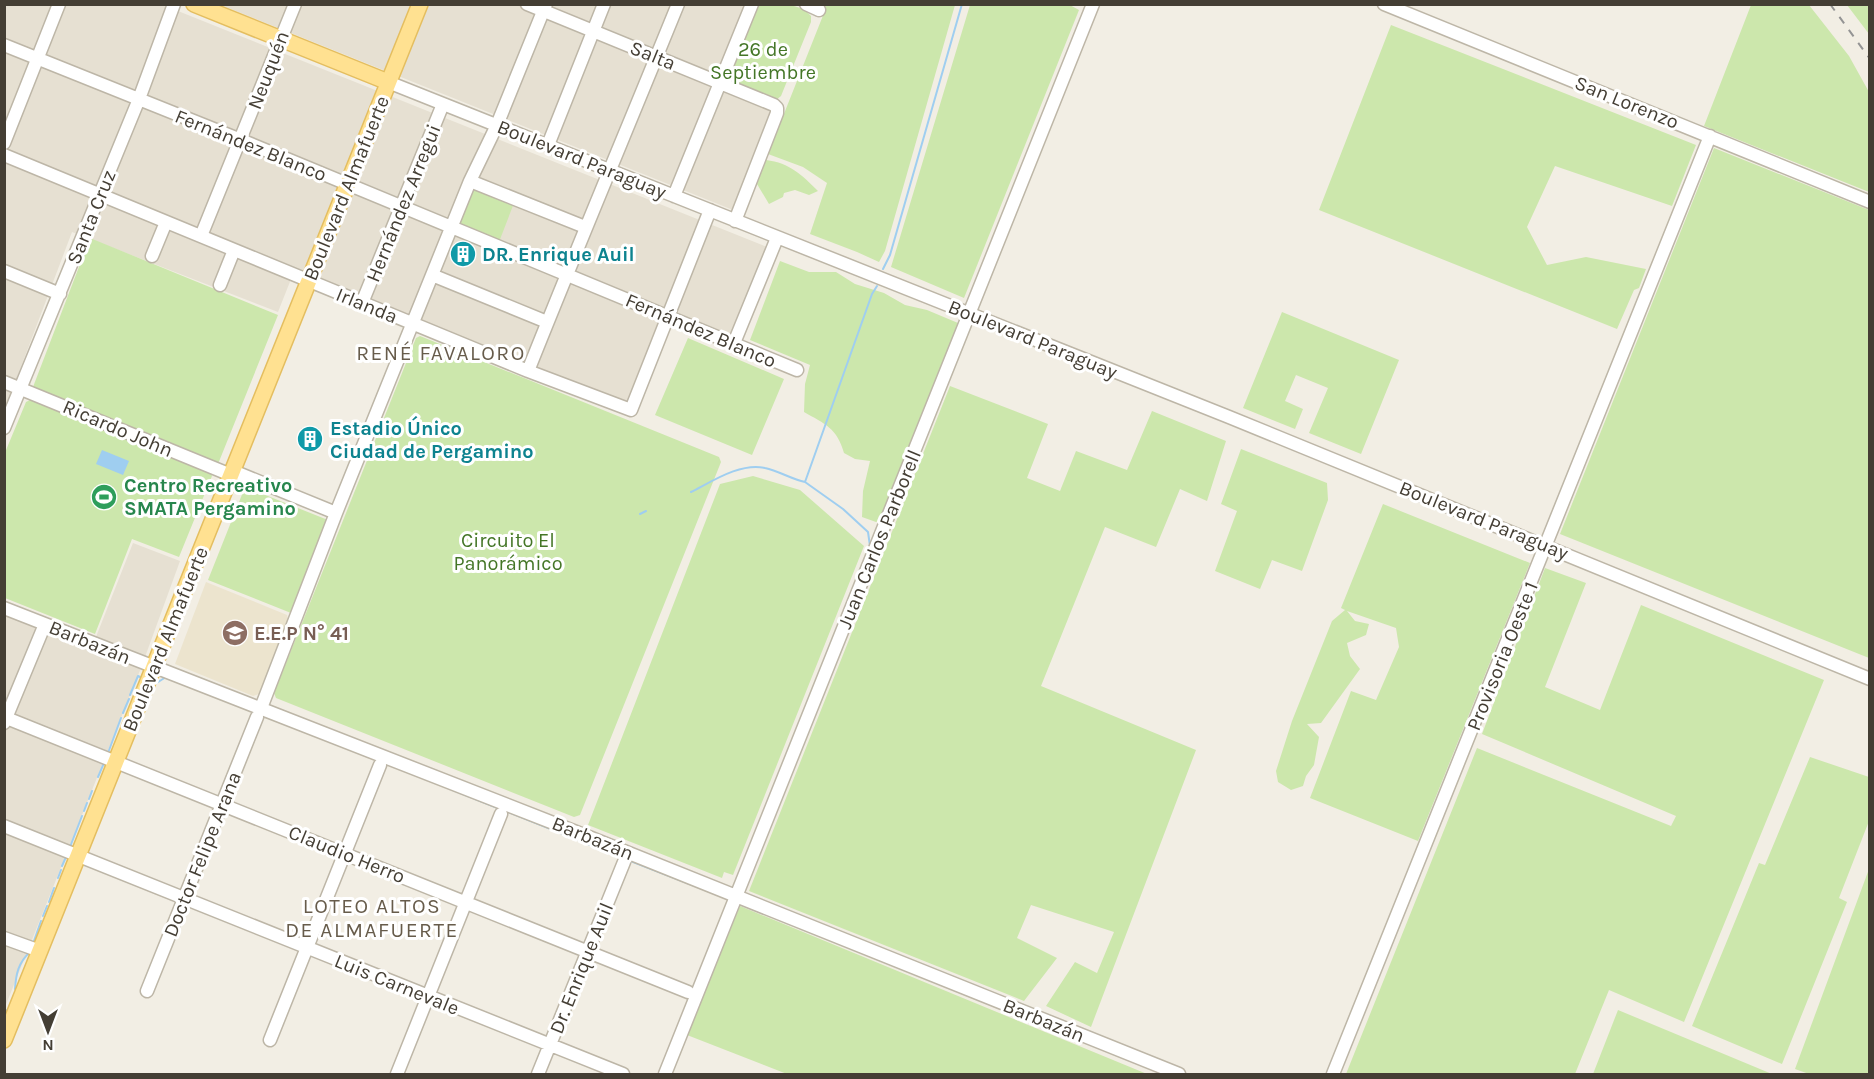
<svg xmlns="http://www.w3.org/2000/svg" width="1874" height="1079" font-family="Karla,sans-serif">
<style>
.residential{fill:#e6e0d2}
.education{fill:#ece4ce}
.green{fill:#cce7ac}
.water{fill:#9fcef0}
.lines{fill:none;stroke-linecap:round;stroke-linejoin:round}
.stream{stroke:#9fcef0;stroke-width:2}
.minor-casing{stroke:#bdb6a7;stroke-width:15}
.major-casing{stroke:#e4be60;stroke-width:18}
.minor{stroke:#fff;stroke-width:12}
.major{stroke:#ffe191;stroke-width:15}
.rail{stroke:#949494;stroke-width:2;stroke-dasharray:8 8;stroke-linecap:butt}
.labels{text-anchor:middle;stroke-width:6;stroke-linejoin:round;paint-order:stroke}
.park-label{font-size:20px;fill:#447627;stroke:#fff}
.street-label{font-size:20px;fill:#443e34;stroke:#fff}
.culture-label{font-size:20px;font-weight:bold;fill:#0d838f;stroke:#fff;text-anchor:start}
.leisure-label{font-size:20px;font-weight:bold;fill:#27864d;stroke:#fff;text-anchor:start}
.education-label{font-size:20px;font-weight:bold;fill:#785e54;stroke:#fff;text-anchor:start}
.neighbourhood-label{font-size:21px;letter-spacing:1.5px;fill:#675c4b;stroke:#fff}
</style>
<rect width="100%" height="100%" fill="#f2eee4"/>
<!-- residential -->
<path class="residential" d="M5,5H163L767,247L732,335L667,309L628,404L295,269L278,312L72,232L5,409Z
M221,5H746L713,87L772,111L733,210Z
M133,543L180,561L141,668L5,1007V613L92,647Z"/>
<!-- education -->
<path class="education" d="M206,582L287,615L288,619L259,694L253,696L175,664Z"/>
<!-- green -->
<path class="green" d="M1068,4L1079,10L964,298L891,267L970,5Z
M753,5C771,5 798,0 811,16V22L781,96L775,101L729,83L725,73Z
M819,5H955L885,251L879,262L857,252L810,234L827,183L803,167L768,154L826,8Z
M1751,5H1809L1849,56L1869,92V192L1704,126Z
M1847,5H1869V34Z
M1391,25L1696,145L1672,206L1555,166L1527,227L1547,265L1586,257L1646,269L1639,288L1634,290L1617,329L1319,210Z
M1714,148L1869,210V658L1560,534Z
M766,160C790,163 802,175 818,191L809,195L795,190L784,193L783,197L769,204L757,184Z
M474,189L514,203L499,242L463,228L458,223L472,190Z
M90,238L278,315L218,464L33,387Z
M780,261L809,272H836L855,284L884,293L905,305L927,310L958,323L957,332L881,520L876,522L862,517L863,491L870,461L855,459L844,453C837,428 825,424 804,412L805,384L810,365L750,340Z
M1282,312L1399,360L1361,454L1309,433L1328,388L1296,375L1285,401L1303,409L1295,429L1243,408Z
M420,336L719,457L721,462L580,815L574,817L276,698L274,693L416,338Z
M688,338L784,379L752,455L655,415Z
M950,386L1048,424L1027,478L1060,491L1076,451L1127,470L1152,411L1226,441L1207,501L1180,489L1156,547L1105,527L1041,686L1196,750L1091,1027L1046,1006L1075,962L1097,973L1114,932L1031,905L1017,938L1057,958L1024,1001L749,891Z
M30,400L211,472L212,476L179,557L132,539L95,634L5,598L4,455L26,402Z
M1241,449L1327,483L1328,500L1302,571L1272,560L1260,589L1215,571L1237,511L1221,504Z
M753,476L800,490L864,546L733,875L724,872L722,878L588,825L720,484Z
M245,487L328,520L291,613L208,580Z
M1383,504L1530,563L1418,841L1310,798L1351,691L1376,700L1399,647L1396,628L1347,611L1355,621L1369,624L1366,635L1347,643L1350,656L1360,669L1321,723L1307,724L1319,737L1314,765L1306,776L1303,786L1291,790L1278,782L1276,771L1292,721L1332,621L1345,610L1341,608Z
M1545,568L1586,583L1545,687L1600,710L1641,605L1824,680L1684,1022L1609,990L1575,1074H1346L1477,748L1671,826L1676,816L1482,734Z
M1810,757L1869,777V821L1839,898L1847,902L1782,1064L1692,1026L1759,863L1765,865Z
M1869,869V1074H1809L1795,1069Z
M740,906L1147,1074H787L687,1035Z
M1618,1010L1772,1074H1593Z"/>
<!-- water -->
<path class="water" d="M102,450L129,461L123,475L96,464Z"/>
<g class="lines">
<!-- stream -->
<path class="stream" d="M883,269L890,255L962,4
M805,482L843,509L868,532L870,546
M691,492C711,482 741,462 765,468C779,471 791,479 805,482L872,294L877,286
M640,514L646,511
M155,684L166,677
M130,695L138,676L140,677
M123,713L129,699
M108,753L121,718
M98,777L104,763
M453,790L500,809
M89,799L92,791
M84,811L87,803
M506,811L623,858
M70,847L82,816
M628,860L718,895
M62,866L66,857
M58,878L61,870
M49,902L54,888
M43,916L47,906
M34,941L41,921
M15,989C16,974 18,963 30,952
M4,1015L7,1010"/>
<!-- minor casing -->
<g class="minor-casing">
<path id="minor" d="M527,4L774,105L777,108V113L735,221
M806,4L819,10
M1384,4L1870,202
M4,45L241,140L797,370
M388,82L1229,417L1870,679
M4,143L59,4
M548,145L604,4
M4,155L528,371L631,410L710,210
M470,181L585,227
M674,196L752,4
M201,236L295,4
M152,256L166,222
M4,271L60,294
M432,275L547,322
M220,285L234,250
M362,303L443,104
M734,343L777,238
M528,371C577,248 628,127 678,4
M4,382L231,475
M4,428L139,99L174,4
M233,471L336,513
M4,608L584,835L1179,1074
M261,708L336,513L470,181L497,125L546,4
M4,717L688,992
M4,723L45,624
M4,826L623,1074
M4,938L40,951
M147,991L257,717
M270,1040L380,765
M397,1074L501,814
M538,1074L624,862
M665,1074L1093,4
M1333,1074L1710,136"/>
</g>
<!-- major casing -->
<g class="major-casing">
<path id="major" d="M194,4L388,82
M4,1040L420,4"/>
</g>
<!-- minor -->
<use href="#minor" class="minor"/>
<!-- major -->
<use href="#major" class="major"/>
<!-- rail -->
<path class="rail" d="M1830,4L1870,59"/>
</g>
<!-- icons -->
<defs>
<g id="building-disc" transform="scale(1.35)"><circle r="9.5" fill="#0f9aa8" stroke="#fff"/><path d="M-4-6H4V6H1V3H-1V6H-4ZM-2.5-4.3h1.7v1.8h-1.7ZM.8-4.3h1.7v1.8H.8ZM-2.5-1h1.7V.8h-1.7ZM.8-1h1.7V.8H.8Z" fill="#fff"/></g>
<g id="stadium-disc" transform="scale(1.35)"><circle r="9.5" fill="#2e9e5b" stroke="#fff"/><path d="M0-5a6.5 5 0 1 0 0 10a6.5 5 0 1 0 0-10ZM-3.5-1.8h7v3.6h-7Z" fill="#fff"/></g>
<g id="school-disc" transform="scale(1.35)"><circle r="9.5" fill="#8d6e63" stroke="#fff"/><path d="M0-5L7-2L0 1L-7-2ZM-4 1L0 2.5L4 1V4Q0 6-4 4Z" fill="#fff"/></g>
</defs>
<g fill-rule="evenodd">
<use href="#building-disc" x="463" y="254"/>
<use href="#building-disc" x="310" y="439"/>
<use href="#stadium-disc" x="104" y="497"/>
<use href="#school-disc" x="235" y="633"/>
</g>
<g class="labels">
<!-- park labels -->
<g class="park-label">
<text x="763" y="56">26 de<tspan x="763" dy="23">Septiembre</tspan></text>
<text x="508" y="547">Circuito El<tspan x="508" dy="23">Panorámico</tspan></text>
</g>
<!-- street labels -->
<g class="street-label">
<text transform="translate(653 55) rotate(22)" y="7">Salta</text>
<text transform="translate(268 70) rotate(-69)" y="7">Neuquén</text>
<text transform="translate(1627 102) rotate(22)" y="7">San Lorenzo</text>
<text transform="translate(251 145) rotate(22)" y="7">Fernández Blanco</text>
<text transform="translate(582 159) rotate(22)" y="7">Boulevard Paraguay</text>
<text transform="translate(346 188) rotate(-68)" y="7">Boulevard Almafuerte</text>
<text transform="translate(403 203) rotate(-68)" y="7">Hernández Arregui</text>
<text transform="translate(91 217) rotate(-68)" y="7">Santa Cruz</text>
<text transform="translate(367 305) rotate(22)" y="7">Irlanda</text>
<text transform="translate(701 330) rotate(23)" y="7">Fernández Blanco</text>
<text transform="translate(1033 339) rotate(22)" y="7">Boulevard Paraguay</text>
<text transform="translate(118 428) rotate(23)" y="7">Ricardo John</text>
<text transform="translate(1484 520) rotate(22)" y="7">Boulevard Paraguay</text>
<text transform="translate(879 539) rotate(-68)" y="7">Juan Carlos Parborell</text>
<text transform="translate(165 639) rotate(-68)" y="7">Boulevard Almafuerte</text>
<text transform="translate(90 642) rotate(22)" y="7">Barbazán</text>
<text transform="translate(1502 656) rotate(-68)" y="7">Provisoria Oeste 1</text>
<text transform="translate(593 838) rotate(22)" y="7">Barbazán</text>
<text transform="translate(202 854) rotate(-68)" y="7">Doctor Felipe Arana</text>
<text transform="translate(347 854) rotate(22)" y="7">Claudio Herro</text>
<text transform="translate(581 968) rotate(-68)" y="7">Dr. Enrique Auil</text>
<text transform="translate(397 984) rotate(22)" y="7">Luis Carnevale</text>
<text transform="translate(1044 1020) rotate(22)" y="7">Barbazán</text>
</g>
<!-- culture labels -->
<g class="culture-label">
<text x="482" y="261">DR. Enrique Auil</text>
<text x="330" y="435">Estadio Único<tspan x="330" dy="23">Ciudad de Pergamino</tspan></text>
</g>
<!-- leisure labels -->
<g class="leisure-label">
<text x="124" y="492">Centro Recreativo<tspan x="124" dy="23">SMATA Pergamino</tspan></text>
</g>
<!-- education labels -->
<g class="education-label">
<text x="254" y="640">E.E.P N° 41</text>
</g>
<!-- neighbourhood labels -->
<g class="neighbourhood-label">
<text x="441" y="360">RENÉ FAVALORO</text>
<text x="372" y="913">LOTEO ALTOS<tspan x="372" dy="24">DE ALMAFUERTE</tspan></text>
</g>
</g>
<!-- border -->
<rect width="1874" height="1079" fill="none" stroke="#443e34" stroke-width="12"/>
<!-- north arrow -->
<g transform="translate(48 1031) rotate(180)" stroke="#ffffff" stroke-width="4.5" paint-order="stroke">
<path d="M0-4.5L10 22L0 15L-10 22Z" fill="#443e34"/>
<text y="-9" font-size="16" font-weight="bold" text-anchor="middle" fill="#443e34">N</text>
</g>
</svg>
